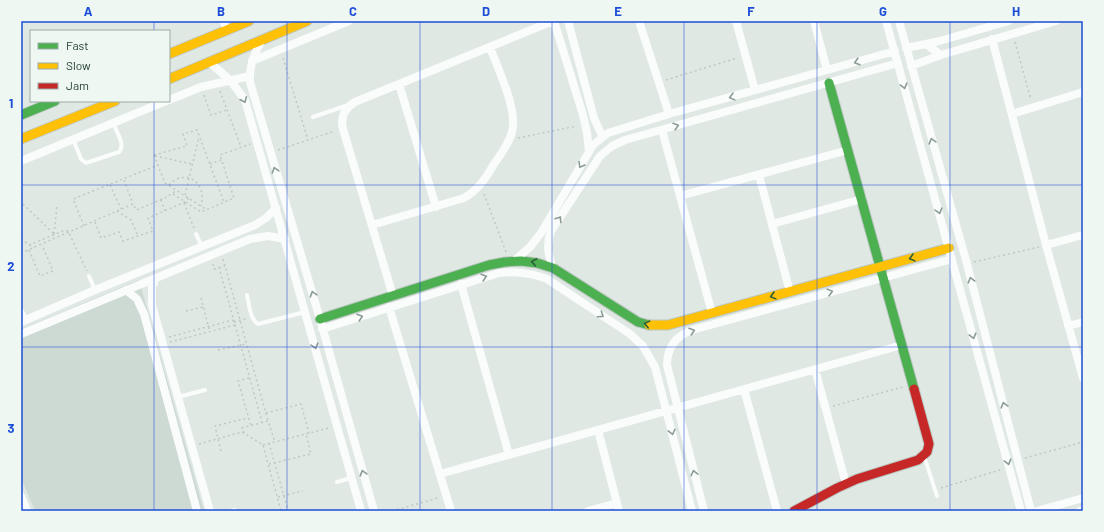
<svg xmlns="http://www.w3.org/2000/svg" width="1104" height="532" font-family="Barlow,sans-serif">
<style>
.built{fill:#cddad4}
.lines{fill:none;stroke-linecap:round;stroke-linejoin:round}
.fast-casing{stroke:#bcc7c2;stroke-width:11}
.slow-casing{stroke:#bcc7c2;stroke-width:11}
.jam-casing{stroke:#bcc7c2;stroke-width:11}
.path{stroke:#bec8c5;stroke-width:1.5;stroke-dasharray:2 3;stroke-linecap:butt}
.lane{stroke:#fafcfb;stroke-width:4}
.street{stroke:#fafcfb;stroke-width:8}
.fast{stroke:#4caf50;stroke-width:9}
.slow{stroke:#ffc107;stroke-width:9}
.jam{stroke:#c62828;stroke-width:9}
.oneway{stroke:#8c9c96}
.oneway2{stroke:#2b5e3b}
.grid{fill:none;stroke:#1d4ed8;stroke-width:1;stroke-opacity:0.55}
.neatline{fill:none;stroke:#1d4ed8;stroke-width:1.5}
.grid-label{font-size:13px;text-anchor:middle;font-weight:bold;fill:#1d4ed8}
</style>
<rect width="100%" height="100%" fill="#e0e8e4"/>
<!-- built -->
<path class="built" d="M139,280L204,511H35L21,478V329Z"/>
<g class="lines">
<!-- fast casing -->
<g class="fast-casing">
<path id="fast" d="M829,83L914,389
M21,115L55,101
M320,319L489,265L505,262L521,261L537,263L553,268L638,322L649,325"/>
</g>
<!-- slow casing -->
<g class="slow-casing">
<path id="slow" d="M169,54L249,21
M169,79L307,21
M21,139L115,101
M649,325H668L949,248"/>
</g>
<!-- jam casing -->
<g class="jam-casing">
<path id="jam" d="M794,511L837,488L857,479L918,460L927,452L929,444L914,389"/>
</g>
<!-- path -->
<path class="path" d="M1015,42L1031,100
M283,58L308,140
M666,80L737,58
M220,91L241,147
M204,95L211,115L227,110
M518,138L577,126
M278,150L335,131
M154,155L187,146L183,134L197,130L224,202
M154,155L165,183L207,210
M155,156L192,164
M210,164L221,160
M124,180L133,204
M110,185L121,209
M169,185C186,167 208,184 201,206
M173,194L201,212L234,198L220,155L250,144
M484,194L506,252
M185,195L199,137
M161,200L165,211
M184,203L194,228
M23,204L54,234
M117,211L131,220L138,236
M95,222L101,238L119,232L123,241L153,231L148,218L185,202L189,198
M84,226L73,199L158,165
M54,234L57,206
M21,239L34,248
M29,245L63,231H68L87,271
M29,250L40,276L53,271L42,245
M21,253L133,204L136,210L165,198L177,190
M223,259L268,421
M974,262L1039,247
M213,264L214,269L225,266
M219,267L262,422
M201,298L210,332
M186,311L203,307
M234,322L246,319
M169,337L233,320
M170,342L235,325
M218,350L246,344
M249,378L238,381L251,426
M833,406L903,387
M266,413L301,404L309,433
M244,433L242,428L268,421L275,442
M269,443L288,511
M199,444L242,432L263,445L281,511
M263,445L329,428
M221,451L215,426L248,418
M1025,458L1083,442
M269,464L311,454L306,434
M941,488L1000,470
M278,497L303,491
M392,511L438,498"/>
<!-- lane -->
<path class="lane" d="M313,117L348,105
M73,139L81,159L86,163L119,152C126,145 116,131 113,123
M196,234L202,247
M89,276L95,290
M247,295C249,304 250,319 258,324L305,312
M21,309L26,319
M178,397L205,390
M924,456L937,496
M337,482L351,478
M231,511L235,510"/>
<!-- street -->
<path class="street" d="M224,21L226,30
M554,21L583,115L587,133L589,151
M568,21L594,118L602,136
M639,21L669,114
M736,21L755,90
M814,21L827,70
M886,21L1021,511
M899,21L967,264L1031,511
M992,39L1046,245L1083,378
M262,40C254,53 249,66 250,82L320,319L374,511
M927,45L941,55L1056,21
M906,48L936,42L1009,21
M252,61L349,21
M209,62L230,80L245,100L361,511
M911,66L941,55
M399,84L436,207
M169,100L201,87L250,76
M1012,114L1083,92
M662,130L712,313
M21,161L166,101
M759,175L790,292
M680,196L848,150
M772,224L862,199
M372,225L464,198C478,190 486,178 494,164C501,154 509,144 512,132C518,109 498,70 490,47
M1046,245L1083,235
M515,260L530,247L541,233L593,145L608,133L669,114L895,51
M553,268C548,255 546,244 551,231L600,156L612,146L625,140L898,63
M156,278L152,287V305L210,511
M461,284L509,455
M126,290L137,299L144,314L197,511
M393,296L343,129C340,117 345,108 355,102L553,21
M389,307L451,511
M21,322L95,290L255,225L266,218L276,208
M1068,326L1083,322
M322,329L499,273C516,271 531,273 547,279L630,334L643,346L655,367L692,511
M21,334L250,239L268,236L285,239
M815,369L846,484
M744,389L777,511
M598,430L619,511
M440,474L902,345
M21,496L27,511
M588,511L617,503
M704,511L667,365C667,348 676,336 692,330L952,259
M1037,511L1083,498
M1080,511L1083,510"/>
<!-- fast -->
<use href="#fast" class="fast"/>
<!-- slow -->
<use href="#slow" class="slow"/>
<!-- jam -->
<use href="#jam" class="jam"/>
</g>
<!-- one-way arrows -->
<defs><path id="oneway-chevron" d="M-2-3.5L2.5 0L-2 3.5" fill="none" stroke-width="1.6" stroke-linecap="round" stroke-linejoin="round"/></defs>
<g class="oneway">
<use href="#oneway-chevron" transform="translate(857 62) rotate(164)"/>
<use href="#oneway-chevron" transform="translate(904 86) rotate(75)"/>
<use href="#oneway-chevron" transform="translate(732 97) rotate(165)"/>
<use href="#oneway-chevron" transform="translate(244 100) rotate(67)"/>
<use href="#oneway-chevron" transform="translate(676 126) rotate(-16)"/>
<use href="#oneway-chevron" transform="translate(932 141) rotate(-106)"/>
<use href="#oneway-chevron" transform="translate(581 165) rotate(121)"/>
<use href="#oneway-chevron" transform="translate(275 170) rotate(-107)"/>
<use href="#oneway-chevron" transform="translate(939 211) rotate(74)"/>
<use href="#oneway-chevron" transform="translate(559 219) rotate(-56)"/>
<use href="#oneway-chevron" transform="translate(484 277) rotate(-17)"/>
<use href="#oneway-chevron" transform="translate(971 280) rotate(-105)"/>
<use href="#oneway-chevron" transform="translate(830 292) rotate(-15)"/>
<use href="#oneway-chevron" transform="translate(313 294) rotate(-107)"/>
<use href="#oneway-chevron" transform="translate(601 315) rotate(34)"/>
<use href="#oneway-chevron" transform="translate(360 317) rotate(-18)"/>
<use href="#oneway-chevron" transform="translate(692 331) rotate(-18)"/>
<use href="#oneway-chevron" transform="translate(973 336) rotate(75)"/>
<use href="#oneway-chevron" transform="translate(315 346) rotate(74)"/>
<use href="#oneway-chevron" transform="translate(1004 405) rotate(-105)"/>
<use href="#oneway-chevron" transform="translate(672 432) rotate(76)"/>
<use href="#oneway-chevron" transform="translate(1008 462) rotate(75)"/>
<use href="#oneway-chevron" transform="translate(363 473) rotate(-106)"/>
<use href="#oneway-chevron" transform="translate(694 473) rotate(-104)"/>
</g>
<g class="oneway2">
<use href="#oneway-chevron" transform="translate(912 258) rotate(165)"/>
<use href="#oneway-chevron" transform="translate(534 262) rotate(-169)"/>
<use href="#oneway-chevron" transform="translate(773 296) rotate(165)"/>
<use href="#oneway-chevron" transform="translate(647 324) rotate(-167)"/>
</g>
<!-- grid -->
<path class="grid" d="M154,21V31M287,21V511M420,21V511M552,21V511M684,21V511M817,21V511M950,21V511M154,101V511M21,185H1083M21,347H1083"/>
<!-- border -->
<rect width="1104" height="532" fill="none" stroke="#eef7f2" stroke-width="44"/>
<!-- legend -->
<rect x="30" y="30" width="140" height="72" fill="#eef7f2" stroke="#9aaca5"/>
<rect x="38" y="43" width="20" height="6" fill="#4caf50" stroke="#9aaca5"/>
<text x="66" y="50" font-size="12" fill="#1d3b32">Fast</text>
<rect x="38" y="63" width="20" height="6" fill="#ffc107" stroke="#9aaca5"/>
<text x="66" y="70" font-size="12" fill="#1d3b32">Slow</text>
<rect x="38" y="83" width="20" height="6" fill="#c62828" stroke="#9aaca5"/>
<text x="66" y="90" font-size="12" fill="#1d3b32">Jam</text>
<rect x="22" y="22" width="1060" height="488" class="neatline"/>
<g class="grid-label">
<text x="88" y="16">A</text>
<text x="221" y="16">B</text>
<text x="353" y="16">C</text>
<text x="486" y="16">D</text>
<text x="618" y="16">E</text>
<text x="751" y="16">F</text>
<text x="883" y="16">G</text>
<text x="1016" y="16">H</text>
<text x="11" y="108">1</text>
<text x="11" y="271">2</text>
<text x="11" y="433">3</text>
</g>
</svg>
